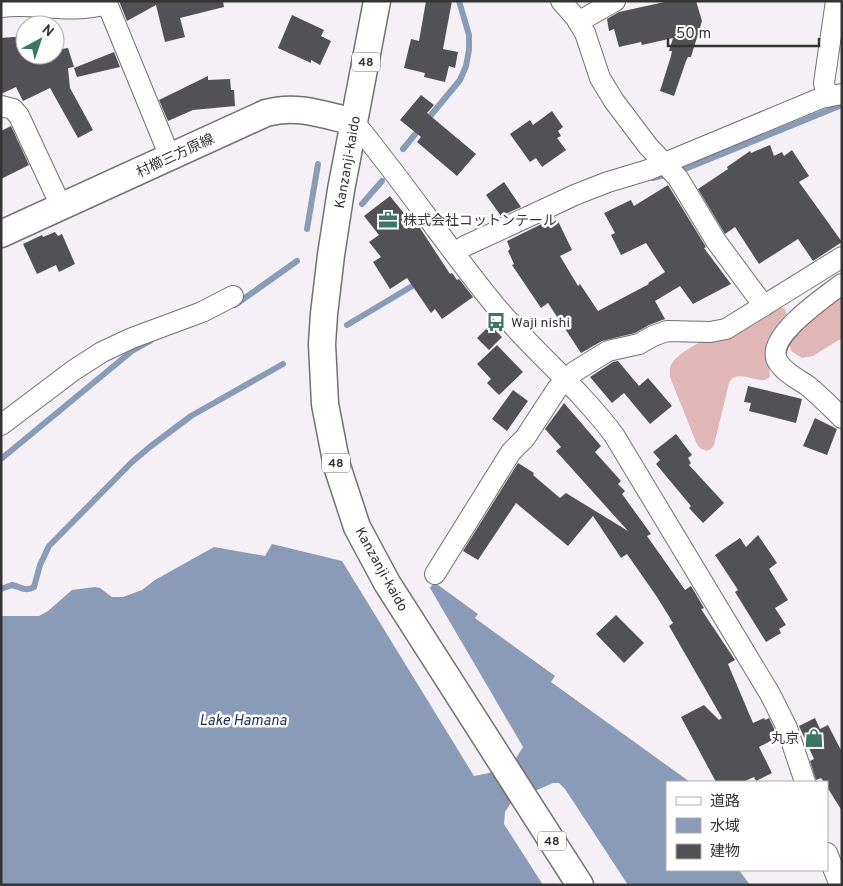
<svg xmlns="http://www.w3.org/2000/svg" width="843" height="886" font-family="Overpass,'Noto Sans JP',sans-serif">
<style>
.forest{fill:#e0b7b6}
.water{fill:#899bb7}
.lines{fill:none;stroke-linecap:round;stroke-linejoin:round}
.stream{stroke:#899bb7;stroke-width:6}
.building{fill:#525256}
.minor-casing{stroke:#737074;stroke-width:22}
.major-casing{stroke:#737074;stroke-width:29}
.minor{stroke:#fff;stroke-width:20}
.major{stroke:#fff;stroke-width:26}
.labels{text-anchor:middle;stroke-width:5;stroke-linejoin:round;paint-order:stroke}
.shield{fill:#fff;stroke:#727172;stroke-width:1}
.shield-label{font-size:12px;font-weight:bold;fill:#353435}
.street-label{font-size:14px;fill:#353435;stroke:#fff}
.poi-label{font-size:14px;fill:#353435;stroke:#fff;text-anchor:start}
.water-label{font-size:15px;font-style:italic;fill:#1a335a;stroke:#fff}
</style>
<rect width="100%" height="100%" fill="#f4f0f5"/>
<!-- forest -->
<path class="forest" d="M842,291V338L813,356L802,358L791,351L789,341L793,331Z
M780,307L785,309L787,315L768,355L770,377L765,380C753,381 736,369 729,383L714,445L711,449L706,451L700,448L696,442L670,377C670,372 669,369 671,365C681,344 756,317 780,307Z"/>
<!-- water -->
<path class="water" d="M272,544L342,561L474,776L489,773L514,761L523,747L430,588L434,582L478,614L475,618L555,676L551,682L690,782H667V870H739L750,885H628L565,789L559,783H553L512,801L505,812L504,824L543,885H1V616H39L48,611L72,590L95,587L100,588L112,597H123L142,590L155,580L214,547L265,556Z"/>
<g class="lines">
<!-- stream -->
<path class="stream" d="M403,149L460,80L466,66L469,50V35L459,1
M685,169L842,105
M653,178L664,175
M362,204L382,181
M307,229L318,164
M235,305L297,261
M347,325L419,282
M1,459L132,351L150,341
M1,589L12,585C20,587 26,592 34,587L40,565L49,546L132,462L151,446L191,416L283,364"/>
</g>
<!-- building -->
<path class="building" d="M119,1H223L224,7L180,18L185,37L165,42L156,5L127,21Z
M426,1H452L443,49L458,52L455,68L449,66L445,82L424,77L425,73L404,68L411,39L419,41Z
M669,1H696L702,21L691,57H688L686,61L674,96L660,91L671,56L672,51H669L673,38L642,45L641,42L619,47L614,29L609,31L607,19L619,12Z
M292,15L324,30L321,36L331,41L320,65L311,60V63L278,48Z
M55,33H60L61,49L68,48L74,67L68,68L70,88L93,130L78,138L50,88L23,101L16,87L1,94V38L25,36V55H55Z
M114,52L120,67L77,77L74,68Z
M208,76V80L230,79L231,90H234L235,106L193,110L168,121L159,100Z
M421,95L434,105L427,113L476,154L457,176L417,142L421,137L400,120Z
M552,111L563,127L558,131L561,136L557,138L566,150L542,167L536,158L530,162L510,134L530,120L533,125Z
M11,126L29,165L1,179V131Z
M770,145L774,156L782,152L784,156L792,150L809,176L799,182L842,242L813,261L798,239L759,264L735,227L725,234L698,189L728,169L727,167L750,151L751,153Z
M504,182L521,207L501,216L486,195Z
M668,185L706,247L704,248L731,284L693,304L680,286L655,301L665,319L649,325L635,333L602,341L581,353L548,303L541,308L512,265L514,264L508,251L510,249L507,241L556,217L572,250L560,256L578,286L580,284L598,311L649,284L648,283L665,272L646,243L621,255L611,235L615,233L604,213L631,200L634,206Z
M390,196L415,227L418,225L450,274L452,273L457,280L459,279L473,297L442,319L435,309L431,313L407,278L390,289L373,262L381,257L369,242L379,235L364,216Z
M55,232L58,236L62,234L75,264L59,272L56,265L37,274L23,244L42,235L43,237Z
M490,325L502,337L489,350L477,338Z
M497,345L523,372L499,395L487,383L491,379L477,364Z
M618,361L639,386L648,378L672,406L650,424L624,393L612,403L590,377L613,362Z
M748,386L802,399L796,423L749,411L751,403L744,402Z
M513,390L528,401L507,431L492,419Z
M564,403L601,446L595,452L621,481L618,484L625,491L622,494L651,534L647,536L685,590L691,586L704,608L701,609L735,660L728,664L753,723L764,718L765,720L769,718L778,737L759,747L772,773L756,781L754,777L743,782H716L681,717L704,705L719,720L722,718L669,626L673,623L657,597L627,554L621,558L593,516L568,546L516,503L478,560L463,551L518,463L534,473L533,475L560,498L566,493L628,531L556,451L561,447L545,429Z
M815,418L837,429L827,455L803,446Z
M676,434L692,455L688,458L691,463L689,465L724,503L703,523L689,508L691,506L656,464L660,460L653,452Z
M758,535L777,563L769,569L788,600L775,608L786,625L779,629L781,633L766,642L735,592L738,590L715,555L740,538L746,547Z
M616,615L644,643L624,663L596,634Z
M815,718L820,729L828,725L842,752V811L827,787V782H824L821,778L816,780L810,761L814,759L799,726Z"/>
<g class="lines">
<!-- minor casing -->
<g class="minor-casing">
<path id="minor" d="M106,1L170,157
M561,1L576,18L585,33L600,78L614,101L648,146L678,178L716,241L764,306
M1,7C37,2 70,15 106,4
M578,22L615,1
M827,97L824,83L836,1
M1,106L13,109L19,116L61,206
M354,122C403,181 445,244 493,303C531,349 578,387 614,435L770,694L787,728L805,782
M455,253L465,246L577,194L608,182L648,170L821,98L842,94
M842,284C826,296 763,338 778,362C785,373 798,379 808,386C820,396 831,407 842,418
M1,425L74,370L102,352L132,338L202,312L233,296
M435,574L511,452L525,438L557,389L574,372L608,351L639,344L653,336L667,331L710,332L726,329L842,257
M827,853L840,885"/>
</g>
<!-- major casing -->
<g class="major-casing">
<path id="major" d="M377,1L341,190L331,255L324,314L322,344L325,404L337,466L357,527L387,583L580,885
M1,234L266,113C297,104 324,115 354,122"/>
</g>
<!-- minor -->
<use href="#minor" class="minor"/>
<!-- major -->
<use href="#major" class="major"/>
</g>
<!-- icons -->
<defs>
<g id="office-bare" transform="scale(1.5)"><path d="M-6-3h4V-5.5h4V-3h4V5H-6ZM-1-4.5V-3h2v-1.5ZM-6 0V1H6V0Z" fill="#3b7762" stroke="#fff" stroke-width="2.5" paint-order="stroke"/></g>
<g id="bus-bare" transform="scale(1.5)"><path d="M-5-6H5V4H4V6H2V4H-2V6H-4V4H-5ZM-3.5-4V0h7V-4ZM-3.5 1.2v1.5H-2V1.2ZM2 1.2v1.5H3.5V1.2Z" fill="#3b7762" stroke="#fff" stroke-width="2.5" paint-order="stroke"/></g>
<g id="shop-bare" transform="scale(1.5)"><path d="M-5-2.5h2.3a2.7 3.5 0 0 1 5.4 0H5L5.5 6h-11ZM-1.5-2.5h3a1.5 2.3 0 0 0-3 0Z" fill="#3b7762" stroke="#fff" stroke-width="2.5" paint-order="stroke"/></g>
</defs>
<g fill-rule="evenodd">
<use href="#office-bare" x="388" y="220"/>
<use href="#bus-bare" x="496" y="322"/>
<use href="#shop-bare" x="814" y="738"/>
</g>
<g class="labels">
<!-- shield labels -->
<g class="shield">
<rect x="352" y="52.5" width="28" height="19" rx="4"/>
<rect x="322" y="453.5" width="28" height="19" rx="4"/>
<rect x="538" y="831.5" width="28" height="19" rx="4"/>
</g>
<g class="shield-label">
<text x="366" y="66">48</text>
<text x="336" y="467">48</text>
<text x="552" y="845">48</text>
</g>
<!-- street labels -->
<g class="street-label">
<text transform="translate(175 155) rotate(-25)" y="5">村櫛三方原線</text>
<text transform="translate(347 162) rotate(-80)" y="5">Kanzanji-kaido</text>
<text transform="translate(382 569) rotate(61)" y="5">Kanzanji-kaido</text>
</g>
<!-- poi labels -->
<g class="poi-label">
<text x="403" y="225">株式会社コットンテール</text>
<text x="511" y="327">Waji nishi</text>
<text x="799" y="743" text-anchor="end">丸京</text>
</g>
<!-- water labels -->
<g class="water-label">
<text x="243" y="725">Lake Hamana</text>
</g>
</g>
<!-- border -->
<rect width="843" height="886" fill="none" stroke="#353435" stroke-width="5"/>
<!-- legend -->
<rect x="666" y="781" width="162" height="90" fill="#ffffff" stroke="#aeaeae"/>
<rect x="676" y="797" width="25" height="8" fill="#ffffff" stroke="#aeaeae"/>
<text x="710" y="806" font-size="15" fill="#353435">道路</text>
<rect x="676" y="818" width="25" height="15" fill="#899bb7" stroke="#aeaeae"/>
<text x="710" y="831" font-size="15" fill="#353435">水域</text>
<rect x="676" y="844" width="25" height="15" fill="#525256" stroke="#aeaeae"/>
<text x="710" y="856" font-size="15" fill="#353435">建物</text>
<!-- north arrow -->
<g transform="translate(40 40) rotate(40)"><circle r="24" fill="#ffffff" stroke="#aeaeae"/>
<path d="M0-4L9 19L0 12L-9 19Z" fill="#3b7762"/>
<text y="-8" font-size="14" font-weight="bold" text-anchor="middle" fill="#353435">N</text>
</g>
<!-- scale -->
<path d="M668 38v8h151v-8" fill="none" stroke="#353435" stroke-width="2.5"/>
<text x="676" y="38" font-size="15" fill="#353435" stroke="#ffffff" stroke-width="4" paint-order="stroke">50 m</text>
</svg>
